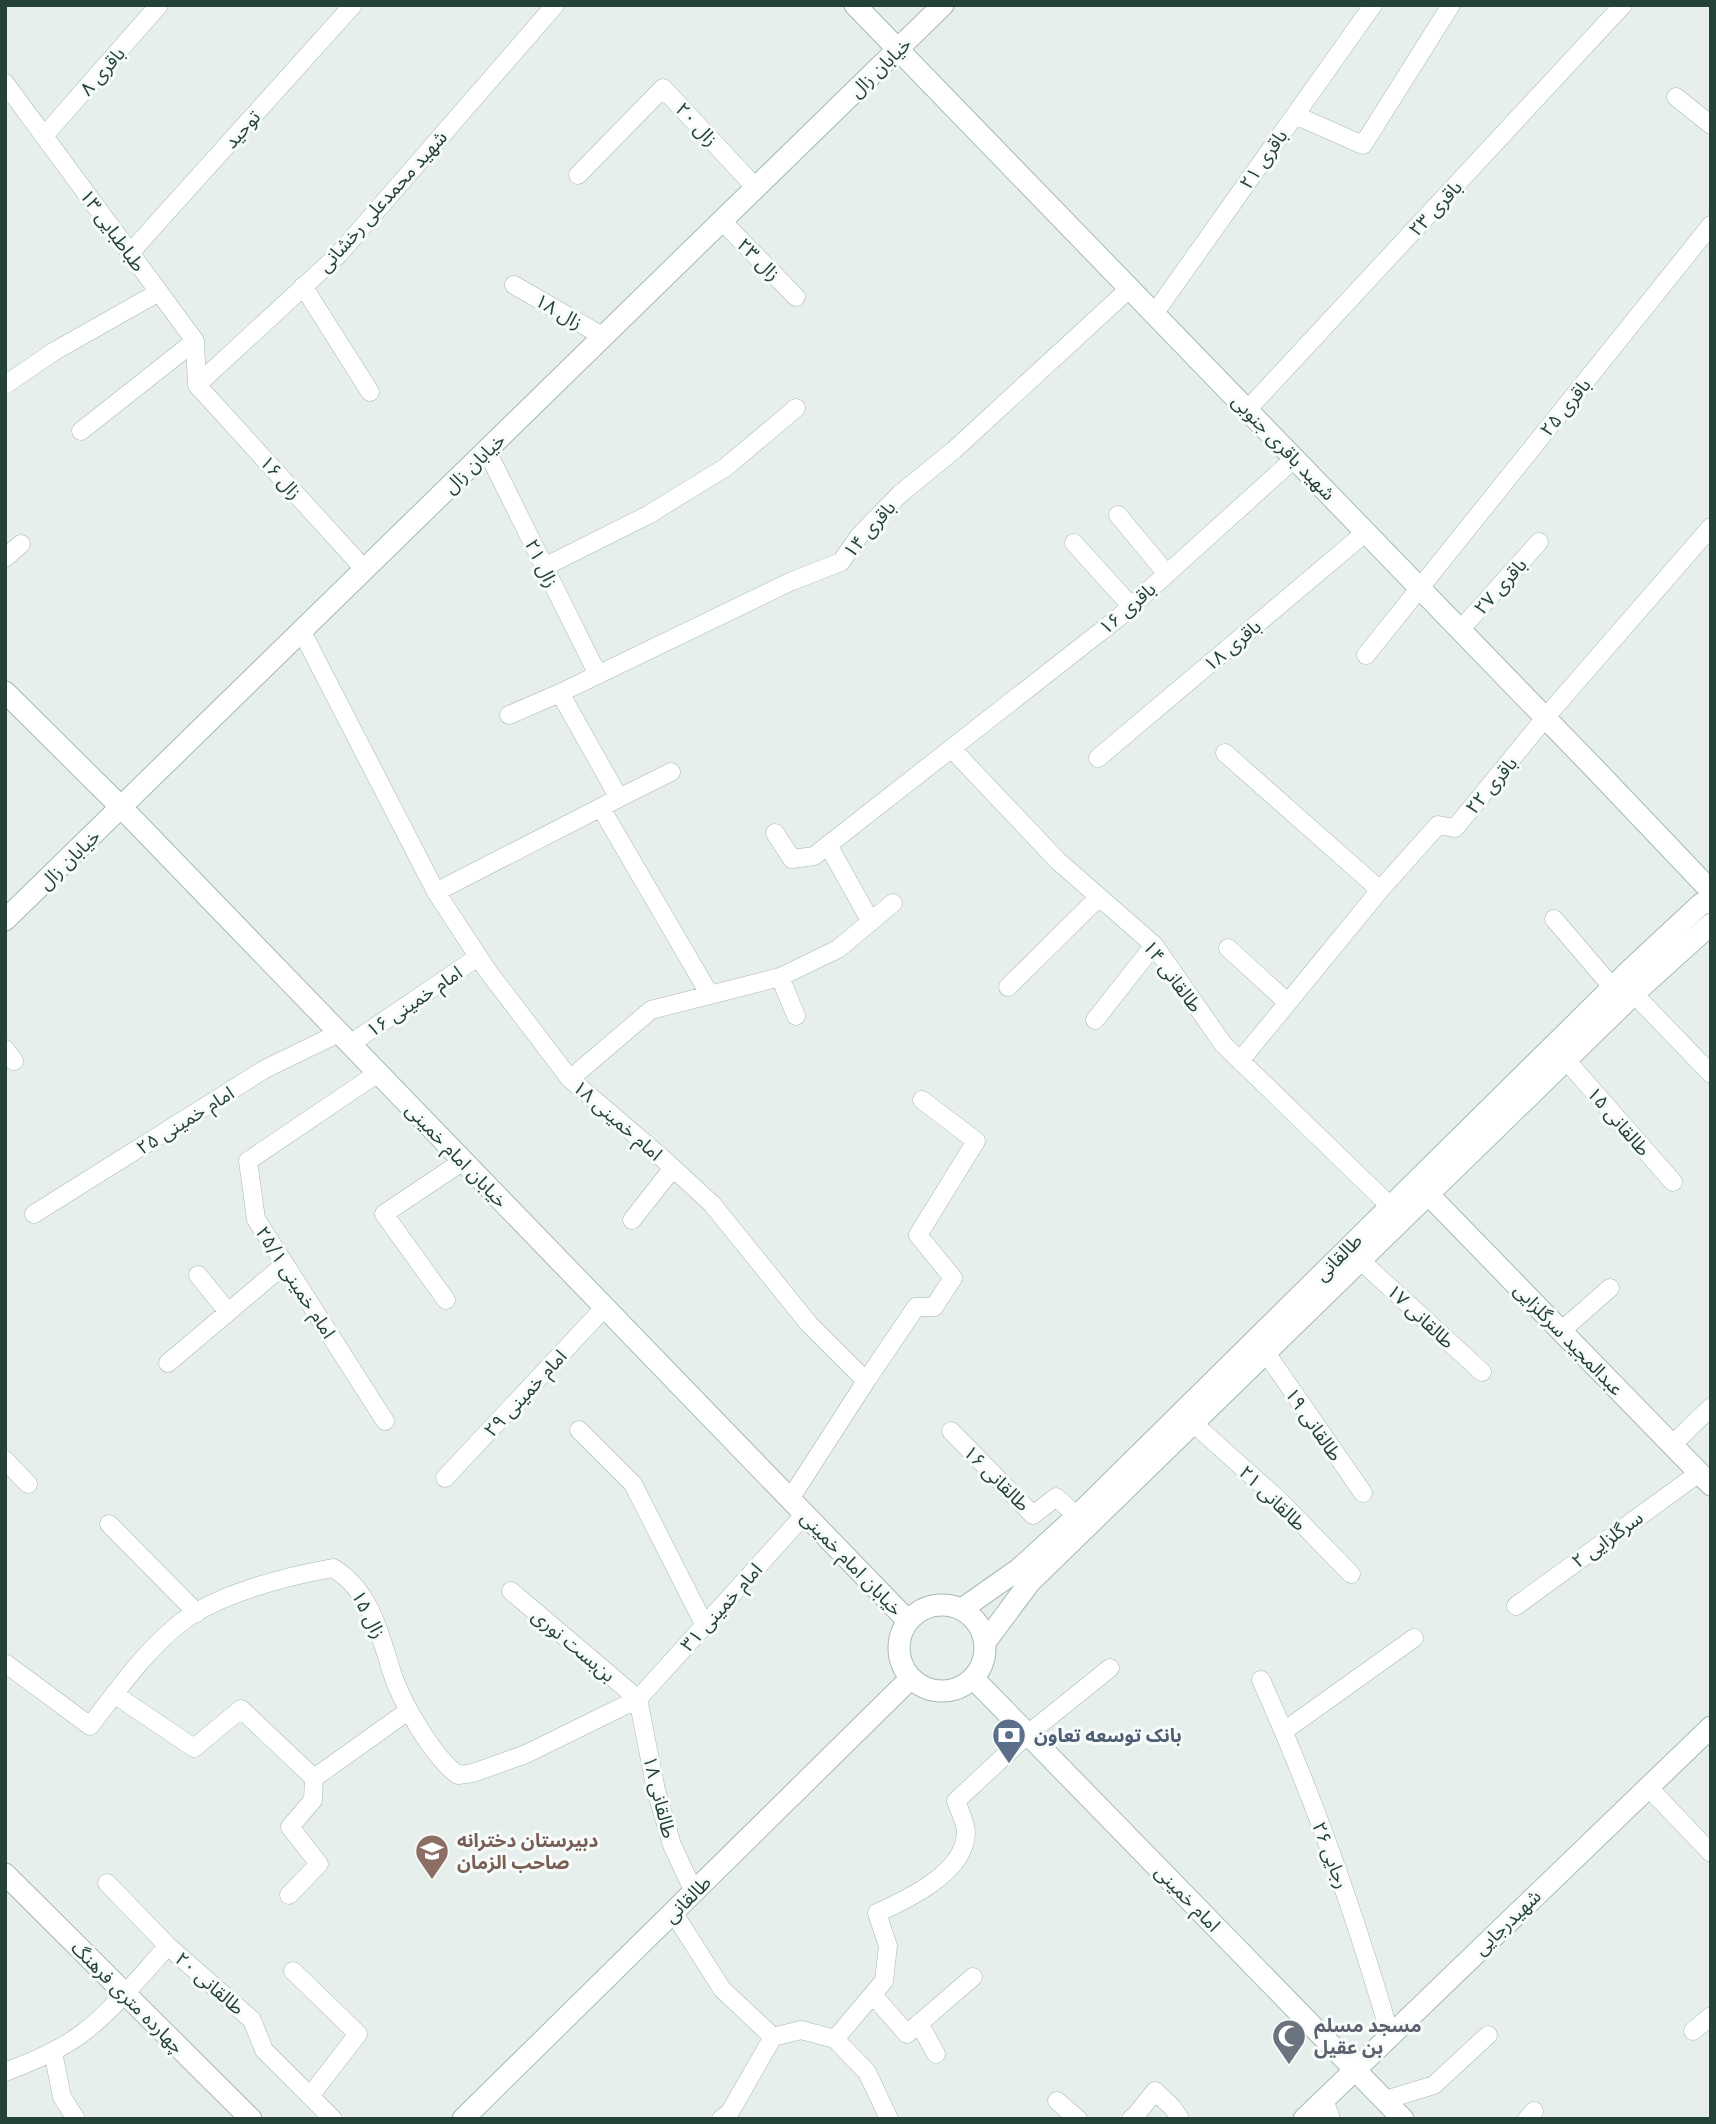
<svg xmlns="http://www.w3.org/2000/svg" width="1716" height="2124" font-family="'DM Sans','Noto Sans Arabic',sans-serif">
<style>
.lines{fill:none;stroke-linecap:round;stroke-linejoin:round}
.street-casing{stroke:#a8b8b2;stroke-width:19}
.secondary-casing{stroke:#a4bbb3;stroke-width:23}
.street{stroke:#fff;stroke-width:18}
.secondary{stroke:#fff;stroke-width:21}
.labels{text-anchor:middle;stroke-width:6;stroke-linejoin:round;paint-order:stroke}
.street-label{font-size:19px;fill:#24423a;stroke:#f7fbf9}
.service-label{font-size:19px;font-weight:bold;fill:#4e5e75;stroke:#f7fbf9;text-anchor:start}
.education-label{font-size:19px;font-weight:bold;fill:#785e54;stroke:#f7fbf9;text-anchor:start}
.worship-label{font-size:19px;font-weight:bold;fill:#5b616d;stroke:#f7fbf9;text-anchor:start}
</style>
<rect width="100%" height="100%" fill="#e6efeb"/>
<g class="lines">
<!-- street casing -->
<g class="street-casing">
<path id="street" d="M5,83L195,341L197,385
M1676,97L1711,125
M1295,115L1363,145L1451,5
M44,136L159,5
M578,175L663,88L756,188
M722,221L796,297
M130,253L353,5
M514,285L604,337
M303,286L370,392
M1154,314L1373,5
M5,385L53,352L159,292
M197,385L339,254L555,5
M197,385L365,570
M1247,410L1623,5
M81,431L195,341
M487,451L598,675
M1118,515L1167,574
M1074,543L1131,606
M5,558L21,544
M544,567L648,515L726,467L796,408
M1460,630L1539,542
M302,632L436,892L487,970L570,1079L660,1156L712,1204L809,1324L866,1381L790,1499
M1366,655L1711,225
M509,715L560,693L792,581L841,562L859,536L900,494L954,450L1129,289
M952,749L1058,861L1154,945L1223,1044L1390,1206
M1225,753L1380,890
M1098,758L1366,532
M619,798L671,772
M601,808L710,995
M775,833L792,859L814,856L1118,618L1294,459
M828,845L871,922
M436,892L619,798L560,693
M1554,919L1613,988
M1228,948L1288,1003
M780,977L796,1016
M1008,987L1099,897
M1634,994L1711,1074
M1095,1020L1154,945
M350,1044L478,957
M5,1049L14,1061
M1566,1060L1673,1182
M1240,1061L1380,890L1438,825L1455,828L1545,718L1711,527
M378,1073L248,1161L256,1219L385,1421
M570,1079L651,1010L780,977L838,949L893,903
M34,1214L265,1069L339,1033
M632,1220L673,1168
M1360,1260L1482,1372
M198,1275L228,1312
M446,1300L384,1214L463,1161
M1561,1331L1610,1288
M1266,1353L1363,1493
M168,1363L285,1264
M866,1381L916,1307H934L953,1278L918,1235L976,1141L922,1100
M1193,1423L1279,1500L1351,1574
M579,1430L633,1484L705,1626
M951,1431L1033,1515L1056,1497L1077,1516
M1672,1445L1711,1407
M5,1460L28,1484
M445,1478L605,1307
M109,1524L197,1613
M511,1591L638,1699
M1516,1606L1699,1473
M5,1663L90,1726C118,1690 146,1649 183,1621C220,1593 288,1576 333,1568C370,1590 380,1634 392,1673C402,1703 433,1757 458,1775L473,1773L526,1754L638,1699L805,1514
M1261,1680C1313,1795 1355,1914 1390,2035
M114,1694L194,1748L241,1709L314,1778L408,1711
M638,1699L656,1790L672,1845L694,1892
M1284,1731L1414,1638
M1648,1787L1711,1853
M107,1883L168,1946L252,2020L264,2050L333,2119
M289,1895L319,1864L290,1827L313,1800L314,1778
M673,1912L722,1989L773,2037
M293,1971L358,2034L310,2096
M873,1995L907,2034L973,1977
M919,2023L936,2054
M1693,2031L1711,2016
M835,2039L884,1981L888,1946L877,1913C908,1899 966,1872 966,1832C966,1823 959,1810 956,1801L1028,1734L1110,1668
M53,2052L62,2097L76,2119
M5,2072C32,2062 61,2050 84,2032C115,2008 141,1975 168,1946
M1324,2099L1331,2119
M1385,2100L1434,2085L1488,2035
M1057,2101L1078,2119
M721,2119L730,2112L773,2037L801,2030L835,2039L867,2072L889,2119
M1131,2119L1136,2115L1155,2091L1173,2108L1180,2119
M1527,2119L1534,2111"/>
</g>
<!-- secondary casing -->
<g class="secondary-casing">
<path id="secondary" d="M855,5L1594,768L1711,891
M5,692L122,808L908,1621
M5,920L943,5
M1428,1194L1711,1485
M899 1648a43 43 0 1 1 86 0a43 43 0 1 1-86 0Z
M962,1609L1019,1569L1077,1516L1627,973L1701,904L1711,902
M986,1641L1030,1582L1637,991L1711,924
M973,1678L1403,2119
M5,1874L251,2119
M463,2119L911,1678
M1304,2119L1711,1727"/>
</g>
<!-- street -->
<use href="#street" class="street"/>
<!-- secondary -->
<use href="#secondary" class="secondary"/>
</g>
<!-- icons -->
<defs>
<g id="bank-pin" transform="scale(1.75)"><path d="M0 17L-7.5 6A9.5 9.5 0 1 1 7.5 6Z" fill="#5c6f8a" stroke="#f7fbf9"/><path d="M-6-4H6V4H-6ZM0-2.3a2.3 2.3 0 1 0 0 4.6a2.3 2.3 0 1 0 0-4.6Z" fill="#fff"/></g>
<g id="school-pin" transform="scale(1.75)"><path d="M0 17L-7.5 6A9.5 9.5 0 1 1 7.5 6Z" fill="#8d6e63" stroke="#f7fbf9"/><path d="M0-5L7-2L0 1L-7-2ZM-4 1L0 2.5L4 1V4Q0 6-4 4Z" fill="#fff"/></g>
<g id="mosque-pin" transform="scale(1.75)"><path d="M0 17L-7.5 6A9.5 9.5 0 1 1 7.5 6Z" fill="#6b7280" stroke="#f7fbf9"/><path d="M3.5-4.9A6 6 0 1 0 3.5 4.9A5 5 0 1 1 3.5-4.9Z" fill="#fff"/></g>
</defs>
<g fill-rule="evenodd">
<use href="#bank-pin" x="1009" y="1735"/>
<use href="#school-pin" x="432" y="1851"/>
<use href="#mosque-pin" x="1289" y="2036"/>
</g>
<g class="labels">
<!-- street labels -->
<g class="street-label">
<text transform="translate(880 67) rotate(-44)" y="7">خیابان زال</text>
<text transform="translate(102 71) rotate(-49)" y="7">باقری ۸</text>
<text transform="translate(697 124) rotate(47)" y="7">زال ۲۰</text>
<text transform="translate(242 129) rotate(-48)" y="7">توحید</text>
<text transform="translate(1263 159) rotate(-55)" y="7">باقری ۲۱</text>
<text transform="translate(382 201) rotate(-48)" y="7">شهید محمدعلی رخشانی</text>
<text transform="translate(1435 208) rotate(-47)" y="7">باقری ۲۳</text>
<text transform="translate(113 230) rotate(54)" y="7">طباطبایی ۱۳</text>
<text transform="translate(759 259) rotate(45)" y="7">زال ۲۳</text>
<text transform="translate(559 311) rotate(30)" y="7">زال ۱۸</text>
<text transform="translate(1565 407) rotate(-51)" y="7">باقری ۲۵</text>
<text transform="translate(1284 447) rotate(46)" y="7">شهید باقری جنوبی</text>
<text transform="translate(474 463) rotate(-44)" y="7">خیابان زال</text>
<text transform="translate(281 477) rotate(48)" y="7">زال ۱۶</text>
<text transform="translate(869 529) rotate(-49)" y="7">باقری ۱۴</text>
<text transform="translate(542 563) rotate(64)" y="7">زال ۲۱</text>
<text transform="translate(1500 586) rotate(-48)" y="7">باقری ۲۷</text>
<text transform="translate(1127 608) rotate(-41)" y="7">باقری ۱۶</text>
<text transform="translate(1232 645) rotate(-40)" y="7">باقری ۱۸</text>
<text transform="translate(1491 785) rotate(-50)" y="7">باقری ۲۲</text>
<text transform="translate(69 859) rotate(-44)" y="7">خیابان زال</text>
<text transform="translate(1173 976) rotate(53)" y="7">طالقانی ۱۴</text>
<text transform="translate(414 1001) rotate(-34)" y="7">امام خمینی ۱۶</text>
<text transform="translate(185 1120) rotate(-32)" y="7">امام خمینی ۲۵</text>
<text transform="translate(618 1120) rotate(41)" y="7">امام خمینی ۱۸</text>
<text transform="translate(1619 1121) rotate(49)" y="7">طالقانی ۱۵</text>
<text transform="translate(457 1155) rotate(46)" y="7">خیابان امام خمینی</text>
<text transform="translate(1338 1257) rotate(-45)" y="7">طالقانی</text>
<text transform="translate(296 1282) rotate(57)" y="7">امام خمینی ۲۵/۱</text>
<text transform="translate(1421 1316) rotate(43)" y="7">طالقانی ۱۷</text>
<text transform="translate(1569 1339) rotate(46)" y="7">عبدالمجید سرگلزایی</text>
<text transform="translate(525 1393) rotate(-47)" y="7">امام خمینی ۲۹</text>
<text transform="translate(1314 1424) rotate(55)" y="7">طالقانی ۱۹</text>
<text transform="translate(997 1478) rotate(45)" y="7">طالقانی ۱۶</text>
<text transform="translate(1273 1498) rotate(44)" y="7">طالقانی ۲۱</text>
<text transform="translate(1607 1539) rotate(-36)" y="7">سرگلزایی ۲</text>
<text transform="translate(852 1563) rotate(46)" y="7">خیابان امام خمینی</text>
<text transform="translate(721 1607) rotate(-48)" y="7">امام خمینی ۳۱</text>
<text transform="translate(369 1614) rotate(63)" y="7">زال ۱۵</text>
<text transform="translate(574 1645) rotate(40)" y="7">بن‌بست نوری</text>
<text transform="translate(660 1797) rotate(76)" y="7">طالقانی ۱۸</text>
<text transform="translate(1331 1855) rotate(69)" y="7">رجایی ۲۶</text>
<text transform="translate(1188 1898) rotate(46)" y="7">امام خمینی</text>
<text transform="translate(687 1899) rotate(-45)" y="7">طالقانی</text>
<text transform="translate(1507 1922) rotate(-44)" y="7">شهیدرجایی</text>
<text transform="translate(210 1983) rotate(41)" y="7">طالقانی ۲۰</text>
<text transform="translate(128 1997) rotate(45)" y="7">چهارده متری فرهنگ</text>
</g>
<!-- service labels -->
<g class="service-label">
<text x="1034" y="1742">بانک توسعه تعاون</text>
</g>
<!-- education labels -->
<g class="education-label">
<text x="457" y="1847">دبیرستان دخترانه<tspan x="457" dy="22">صاحب الزمان</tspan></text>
</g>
<!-- worship labels -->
<g class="worship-label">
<text x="1314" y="2032">مسجد مسلم<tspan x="1314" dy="22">بن عقیل</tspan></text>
</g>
</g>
<!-- border -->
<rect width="1716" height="2124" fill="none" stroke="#24423a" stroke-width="14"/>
</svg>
